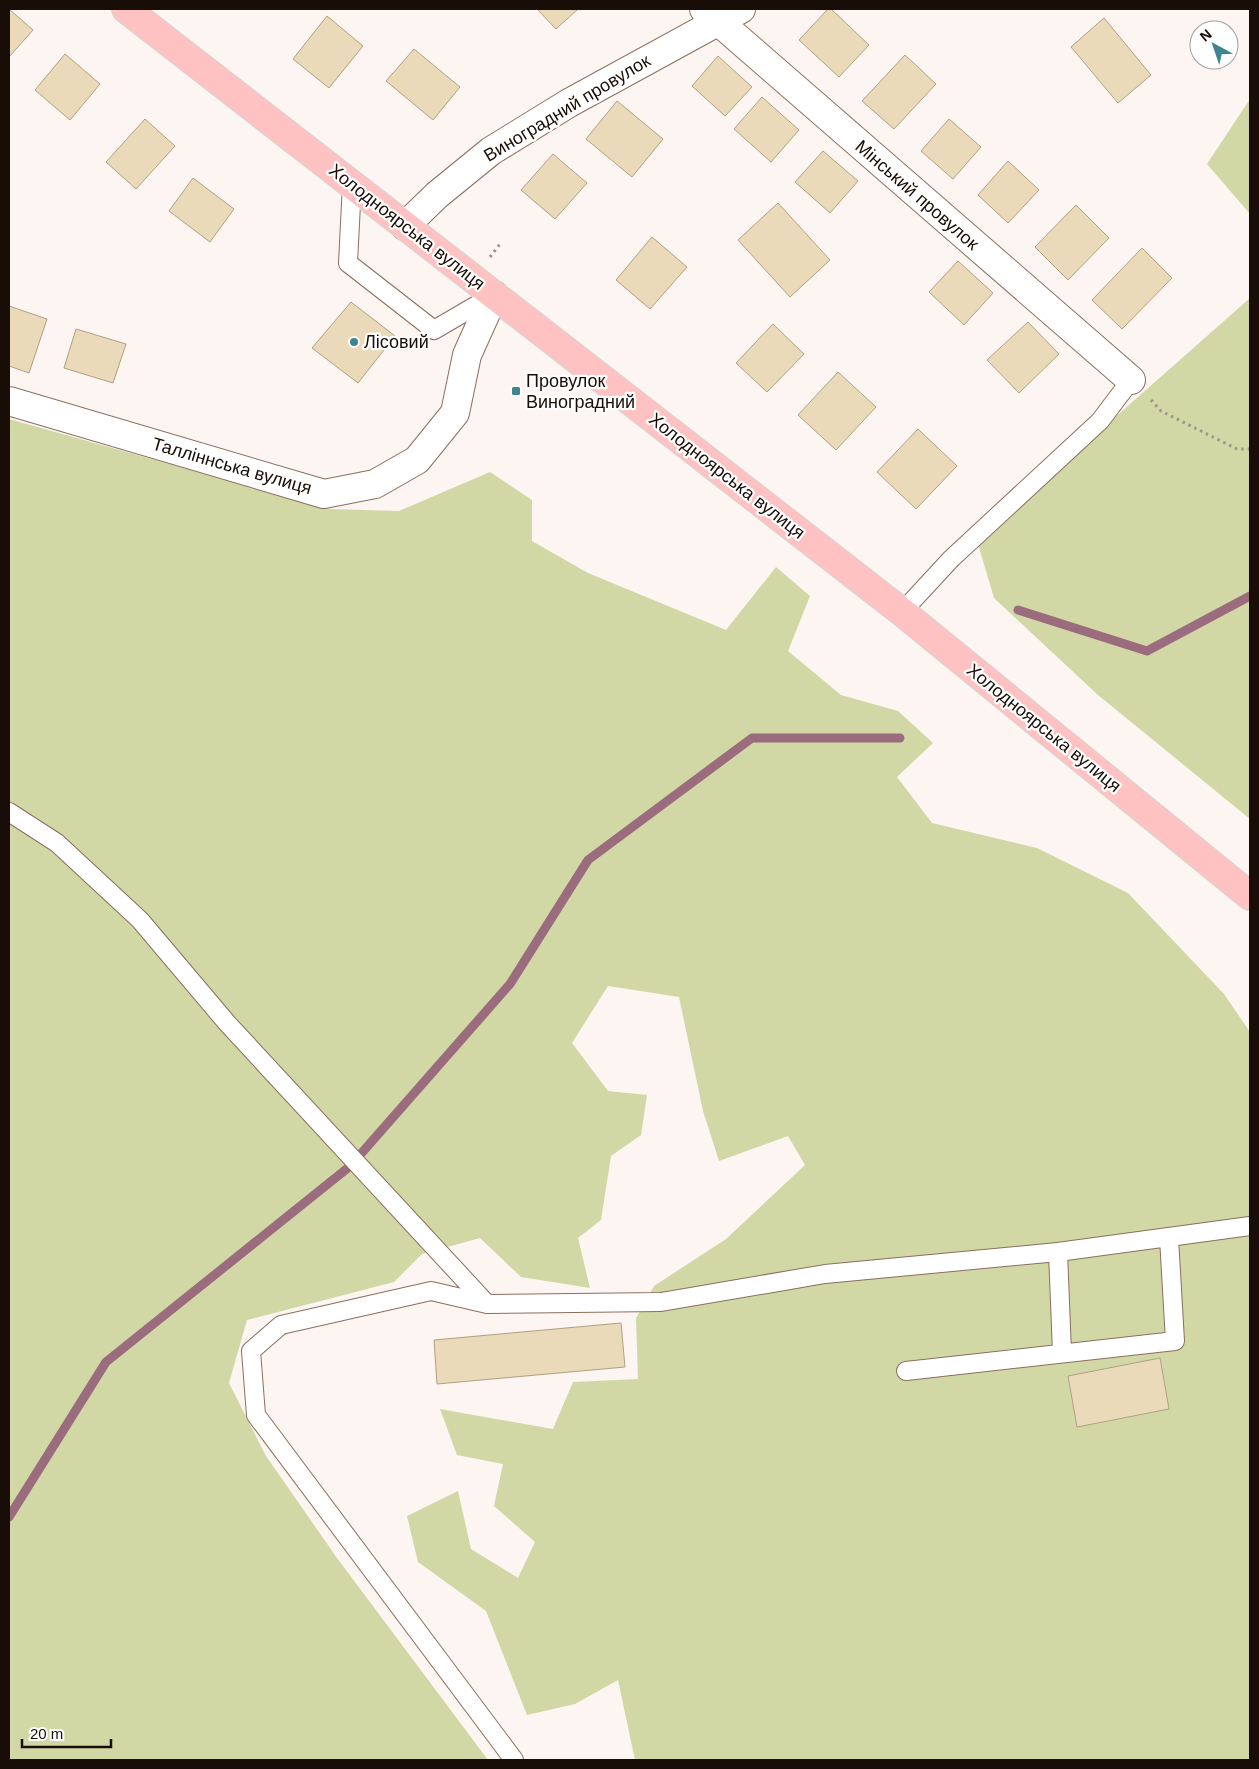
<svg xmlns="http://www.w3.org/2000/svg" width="1259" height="1769" font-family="Arial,sans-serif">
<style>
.green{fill:#d1d8a5}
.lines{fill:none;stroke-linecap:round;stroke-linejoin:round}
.stream{stroke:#9b6b7e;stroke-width:9}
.building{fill:#ebdaba;stroke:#b0a082}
.service-casing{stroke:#8c6e5d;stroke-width:20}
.minor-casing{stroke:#8c6e5d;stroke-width:30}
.primary-casing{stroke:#d6d4d2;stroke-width:30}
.path{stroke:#9c948e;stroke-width:3;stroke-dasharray:2.5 4;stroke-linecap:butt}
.service{stroke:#fff;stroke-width:18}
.minor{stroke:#fff;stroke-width:28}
.primary{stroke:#fdc2c1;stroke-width:28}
.poi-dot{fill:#3f858f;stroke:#fff;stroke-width:2}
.labels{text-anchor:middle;stroke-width:4.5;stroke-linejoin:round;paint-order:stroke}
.street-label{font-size:18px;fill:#190e07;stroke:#fff}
.poi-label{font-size:18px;fill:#190e07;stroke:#fff;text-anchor:start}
</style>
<rect width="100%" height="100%" fill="#fcf5f1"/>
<!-- green -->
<path class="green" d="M1250,99V214L1207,164Z
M1250,298V819L1098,695L994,598L978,544L1078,450Z
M9,419L330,509L399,511L490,472L532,500V541L588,573L726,630L776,567L810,596L788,651L841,695L898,711L933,743L897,777L932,823L1037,848L1128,893L1224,994L1250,1032V1760H635L618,1680L575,1704L527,1715L486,1611L418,1562L407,1516L458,1491L471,1549L518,1578L535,1542L494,1506L503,1464L457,1455L440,1409L553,1429L573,1382L638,1379L636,1318L654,1286L726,1239L805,1165L788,1136L719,1161L703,1111L679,997L608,986L572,1043L608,1091L647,1095L641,1135L611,1156L601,1220L578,1238L590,1288L521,1277L480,1238L422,1254L394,1282L247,1320L229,1383L266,1456L337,1558L488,1760H9Z"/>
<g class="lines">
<!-- stream -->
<path class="stream" d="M1018,610L1147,651L1250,596
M359,1156L510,984L588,860L752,738H900
M9,1517L106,1362L349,1167"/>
</g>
<!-- building -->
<path class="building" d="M9,9L33,30L9,57Z
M537,9H578L556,29Z
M828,9H831L869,45L839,77L799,40Z
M327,16L363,46L329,88L293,59Z
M1104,18L1151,75L1118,103L1071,47Z
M414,49L460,87L433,120L386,81Z
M65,54L100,84L70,120L35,90Z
M905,55L936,84L894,129L862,101Z
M718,56L752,87L725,116L692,86Z
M762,97L799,130L771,162L734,129Z
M617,101L663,139L632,177L586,139Z
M145,119L175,146L136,189L106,162Z
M949,119L981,147L953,179L921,151Z
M823,151L858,181L830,213L795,182Z
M553,154L587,183L555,219L521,190Z
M1008,161L1039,190L1008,223L978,195Z
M193,178L234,209L210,242L169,211Z
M778,203L830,260L790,297L738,240Z
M1076,205L1109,238L1068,280L1035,247Z
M652,237L687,267L650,309L616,280Z
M1142,248L1172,278L1122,329L1092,300Z
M958,261L993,293L964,325L929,292Z
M351,302L395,336L358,383L312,348Z
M9,306L47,319L29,373L9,366Z
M1028,322L1059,354L1019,393L987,360Z
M773,324L804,354L767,392L736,363Z
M76,329L126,344L113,383L64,368Z
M838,372L876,407L836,450L798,415Z
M918,429L957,466L916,509L877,472Z
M621,1323L625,1367L437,1384L434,1340Z
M1160,1358L1169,1409L1077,1427L1068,1376Z"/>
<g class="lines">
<!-- service casing -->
<g class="service-casing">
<path id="service" d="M352,184L348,263L434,330L494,295
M902,612L951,559L1100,421L1131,380
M9,812L57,843L140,920L227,1023L487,1304
M1058,1252L1062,1353
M906,1371L1175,1341L1169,1238
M514,1760L256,1415L251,1351L281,1325L431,1291L487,1304L661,1302L825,1274L1058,1252L1250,1226"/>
</g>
<!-- minor casing -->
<g class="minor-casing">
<path id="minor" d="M704,9L1131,380
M405,226L437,195L491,151L569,103L741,9
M9,401L324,494L375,484L417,460L455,413L467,355L494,295"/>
</g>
<!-- primary casing -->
<g class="primary-casing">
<path id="primary" d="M126,9L902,612L1250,896"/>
</g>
<!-- path -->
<path class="path" d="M490,257L500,244
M1151,400L1161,411L1237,449H1250"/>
<!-- service -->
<use href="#service" class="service"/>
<!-- minor -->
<use href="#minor" class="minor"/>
<!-- primary -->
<use href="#primary" class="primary"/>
</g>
<!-- markers -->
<g class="poi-dot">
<circle cx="354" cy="342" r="5"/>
<rect x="511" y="386" width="10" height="10" rx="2.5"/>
</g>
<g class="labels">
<!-- street labels -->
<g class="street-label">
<text transform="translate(567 108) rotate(-31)" y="6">Виноградний провулок</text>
<text transform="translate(917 195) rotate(41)" y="6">Мінський провулок</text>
<text transform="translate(407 227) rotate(38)" y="6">Холодноярська вулиця</text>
<text transform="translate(232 466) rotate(16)" y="6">Талліннська вулиця</text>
<text transform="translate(727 476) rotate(38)" y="6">Холодноярська вулиця</text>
<text transform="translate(1044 728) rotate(39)" y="6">Холодноярська вулиця</text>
</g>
<!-- poi labels -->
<g class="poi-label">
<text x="364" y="348">Лісовий</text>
<text x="526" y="387">Провулок<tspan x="526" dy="21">Виноградний</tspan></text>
</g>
</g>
<!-- border -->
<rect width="1259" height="1769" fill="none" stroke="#190e07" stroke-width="20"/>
<!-- north arrow -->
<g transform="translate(1214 45) rotate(320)"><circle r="24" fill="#ffffff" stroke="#a39f9c"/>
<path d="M0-4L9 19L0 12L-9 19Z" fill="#3f858f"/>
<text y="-8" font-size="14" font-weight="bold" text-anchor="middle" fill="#190e07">N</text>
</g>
<!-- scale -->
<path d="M22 1739v8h89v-8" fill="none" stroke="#190e07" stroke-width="2.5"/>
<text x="30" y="1739" font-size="15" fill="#190e07" stroke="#ffffff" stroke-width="4" paint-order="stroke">20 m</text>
</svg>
